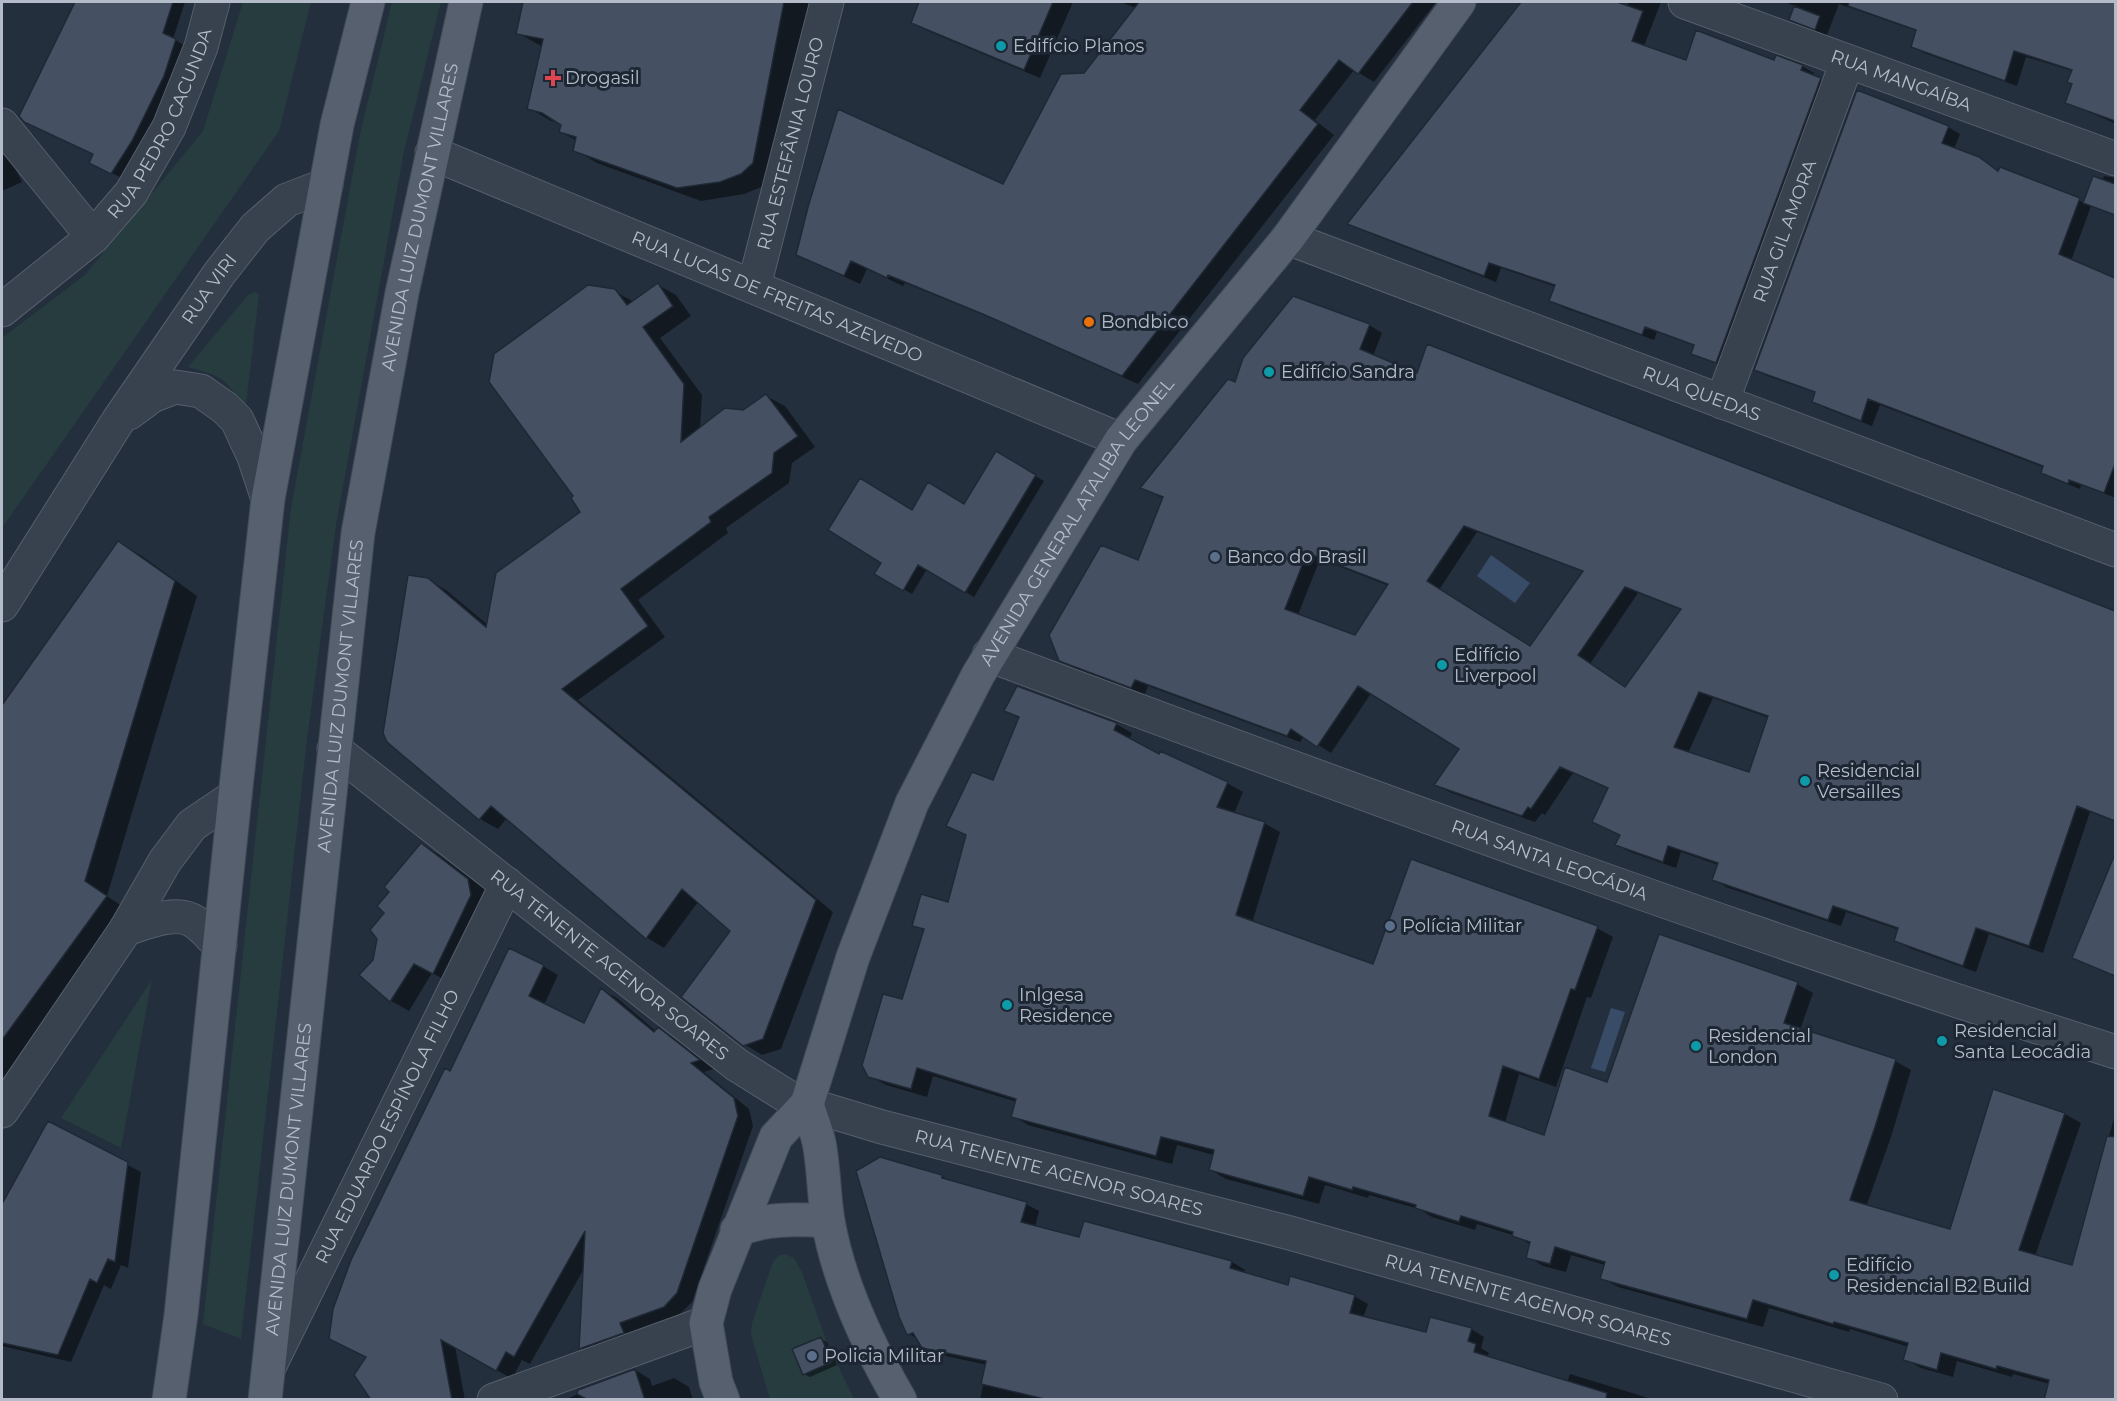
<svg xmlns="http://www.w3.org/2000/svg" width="2117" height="1401" font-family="Montserrat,sans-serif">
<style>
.green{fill:#263c3f}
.water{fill:#394c67}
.shadow{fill:#0007;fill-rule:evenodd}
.building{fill:#455162;stroke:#1f2835;stroke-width:1.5;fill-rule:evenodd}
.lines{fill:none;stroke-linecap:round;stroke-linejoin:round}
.minor-casing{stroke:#565f6c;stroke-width:35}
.major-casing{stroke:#414a57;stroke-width:35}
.minor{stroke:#38414e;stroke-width:33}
.major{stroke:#56606e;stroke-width:33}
.culture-dot{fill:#0f9aa8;stroke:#1d2633;stroke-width:2}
.health-dot{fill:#e0444e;stroke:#1d2633;stroke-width:2}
.food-dot{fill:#e8710a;stroke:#1d2633;stroke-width:2}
.service-dot{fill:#5c6f8a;stroke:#1d2633;stroke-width:2}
.labels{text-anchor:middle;stroke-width:6;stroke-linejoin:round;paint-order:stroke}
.poi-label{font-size:18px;fill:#b4bcc9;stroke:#1d2633;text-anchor:start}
.street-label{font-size:18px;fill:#b4bcc9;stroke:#1d2633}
</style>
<rect width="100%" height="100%" fill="#242f3e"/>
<!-- green -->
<path class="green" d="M243,2H311L279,131L2,528V338L85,275L203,131Z
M392,2H441L404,151L336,525L307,739L241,1339L203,1324L291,508L360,134Z
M255,292L259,295L245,412C228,379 223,376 188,367L248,295Z
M151,981V984L121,1148L61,1118Z
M785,1254L794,1258L802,1272L827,1343L854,1399H770L751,1335L752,1323L773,1262L779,1255Z"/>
<!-- water -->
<path class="water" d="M1491,555L1530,583L1515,603L1477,576Z
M1611,1008L1625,1012L1605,1072L1591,1068Z"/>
<!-- shadow -->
<path class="shadow" d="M76,2H185L173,39L186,46L143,147L122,178L101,168L94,155L36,127L21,116Z
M524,2H809L776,176L764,186L744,194L701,201L597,163L575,150L577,141L561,132L562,124L551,121L529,108L543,47L518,33Z
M921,2H1073L1040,78L928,31L912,22Z
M1120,2H1436L1374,82L1354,70L1315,120L1334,135L1138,384L1003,323L905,283L903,286L867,269L860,284L798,255L1004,186L1136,8Z
M1522,2H1613L1631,8L1626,2H1661L1644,46L1687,62H1775L1802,66L1814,73L1812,76L1832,86L1728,369L1693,353L1695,346L1657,332L1654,340L1562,307L1551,300L1556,287L1501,268L1496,282L1361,230L1350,224Z
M1784,2H2116V124L2067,102L2073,84V71L2026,57L2017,86L1924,53L1913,46L1917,31L1839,4L1827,35L1802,26L1791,19L1795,6Z
M1948,127L1960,134L1954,149L1978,158L1999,172L2001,169L2085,203L2102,181L2104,176L2116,178V216L2091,206L2071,261L2114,278L2116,273V498L2081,485L2080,489L2054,479L2043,473L2045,468L1880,405L1872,426L1825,408L1813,401L1816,393L1767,376L1756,369Z
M2,142L22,182L2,191Z
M658,285L676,295L691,316L660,338L702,395L700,429L744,412L766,396L785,406L815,447L792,463L789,483L726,528L728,533L638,600L665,637L578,700L833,912L781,1049L762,1055L744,1044L732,931L698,902L664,948L646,937L507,818L498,829L480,819L427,579L446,590L488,625L583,512L575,496L614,291L634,302Z
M1369,325L1382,333L1373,356L1418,375L1428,346L2116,613V822L2090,812L2043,953L1989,934L1976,972L1909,948L1896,940L1899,930L1846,912L1841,926L1726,887L1714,879L1718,865L1681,852L1676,868L1630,852L1617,845L1622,836L1609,789L1573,773L1545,815L1542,813L1535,822L1449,792L1437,784L1461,749L1372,692L1331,753L1304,736L1300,742L1148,686L1145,694L1074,668L1060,660L1139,562L1164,499L1142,488L1236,384ZM1477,532L1584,572L1531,648L1439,590ZM1320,559L1389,586L1355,637L1298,615ZM1638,593L1682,610L1626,688L1590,664ZM1713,698L1769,718L1750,774L1688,753Z
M996,453L1044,481L974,597L927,569L912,594L876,573L912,512L964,506Z
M119,543L142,556L197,596L107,896L129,911L2,1086V708Z
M1006,711L1116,724L1132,733L1129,740L1160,756L1227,783L1243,792L1234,814L1264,823L1280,832L1252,923L1374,966L1597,928L1613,937L1591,998L1587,997L1556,1087L1519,1074L1505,1123L1545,1137L1608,1084L1797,984L1813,993L1800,1030L1895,1061L1911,1070L1891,1137L1866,1207L1951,1231L1994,1091L2065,1114L2081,1123L2035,1256L2073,1266L2116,1111V1400H2046L2050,1384L2013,1374L2012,1377L1957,1361L1953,1377L1921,1368L1905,1359L1909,1347L1850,1329L1849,1332L1769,1308L1763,1327L1618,1287L1602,1278L1605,1265L1571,1255L1566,1272L1543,1266L1528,1257L1531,1245L1516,1236L1477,1224L1475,1230L1432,1217L1419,1209L1369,1195L1368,1198L1325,1185L1319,1204L1226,1179L1211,1170L1214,1155L1177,1145L1172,1164L1028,1125L1013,1116L1017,1102L933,1076L927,1097L886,1085L869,1076L903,1001L925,931L914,925L949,903L968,836L948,825L994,782L1020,719Z
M421,844L439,855L486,890L451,983L432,973L409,1011L391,1001L361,975L375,960L391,892Z
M2114,859L2116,860V977L2074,957Z
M543,966L558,975L544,1005L584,1025L602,990L617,998L657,1032L659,1029L674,1038L713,1069L704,1072L749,1109L753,1126L692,1302L679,1315L635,1332L596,1357L581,1348L585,1267L530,1364L522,1360L512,1379L455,1346L465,1400H373L367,1357L451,1073Z
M48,1123L141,1172L128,1268L121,1265L111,1289L104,1285L71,1362L2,1346V1207Z
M942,1176L952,1182L1026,1204L1039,1211L1035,1227L1081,1239L1140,1236L1232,1262L1245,1270L1244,1274L1289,1287L1354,1296L1368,1304L1363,1318L1427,1334L1471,1329L1484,1337L1481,1348L1489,1353L1487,1357L1567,1382L1570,1374L1655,1400H980L987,1365L937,1354L923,1347L918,1339L909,1334Z
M821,1339L827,1342L837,1365L810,1377L804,1374Z
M635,1370L650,1379L652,1386L674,1378L689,1387L693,1400H564Z"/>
<!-- building -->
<path class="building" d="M75,2H173L163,33L176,39L164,76L132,141L111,174L89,163L93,154L24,122L19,116Z
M523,2H784L753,163L741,174L720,182L677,188L573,151L576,137L559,132L561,125L542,113L527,109L543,39L516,34Z
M919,2H1053L1024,70L911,23Z
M1139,2H1413L1358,74L1339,60L1300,110L1318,124L1122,376L985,315L888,275L887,278L851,261L844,276L796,255L808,207L838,109L1003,184L1061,74L1084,73Z
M1521,2H1617L1643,11L1632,41L1686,60L1696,30L1774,60L1776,55L1803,65L1801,70L1821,78L1716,363L1691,354L1694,345L1645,327L1642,335L1549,301L1555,285L1489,263L1484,276L1347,224Z
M1849,2H2115V121L2065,103L2072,84L2067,82L2072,70L2014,51L2005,81L1911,47L1916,30L1848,6Z
M1794,6L1820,16L1815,30L1789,20Z
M1857,90L1949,126L1942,143L1979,157L1998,171L2000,167L2080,198L2059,254L2115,278V464L2104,493L2069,480L2068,484L2041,473L2043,466L1868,399L1861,421L1812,402L1815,392L1754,370Z
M2093,176L2115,184V215L2083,203Z
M658,283L673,306L643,327L684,384L681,442L725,408L743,410L766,394L798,436L774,453L772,473L709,517L711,522L621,589L648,626L562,689L816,900L763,1039L743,1046L681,997L730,931L682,889L646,939L491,806L479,820L387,742L383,733L408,575L428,578L486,627L496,573L580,512L571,498L573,496L489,382L494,354L588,285L615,289L627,305Z
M1293,296L1370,324L1360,349L1417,373L1427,344L2115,611V821L2077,806L2029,946L1976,928L1963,966L1894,941L1898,928L1833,906L1828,920L1712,880L1718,863L1668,846L1663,862L1615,845L1620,835L1592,822L1608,788L1560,767L1531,809L1528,807L1522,816L1434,785L1459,749L1358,686L1317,747L1291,729L1287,736L1135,680L1131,688L1059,661L1049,635L1101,545L1138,560L1163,497L1140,488L1228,379L1235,382L1243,358ZM1464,526L1583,571L1530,646L1427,581ZM1307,553L1388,584L1355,635L1285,609ZM1625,587L1681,609L1625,687L1578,655ZM1699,692L1768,716L1749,772L1674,747Z
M996,451L1036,475L965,593L918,565L903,591L874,574L881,563L828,530L860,478L912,510L928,482L964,504Z
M118,541L175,581L85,881L107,896L2,1040V705Z
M1017,686L1117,723L1114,730L1159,754L1160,751L1228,782L1217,807L1265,822L1236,915L1373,964L1411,859L1598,926L1575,990L1571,989L1539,1079L1503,1066L1489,1116L1544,1135L1565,1067L1607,1082L1659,934L1798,982L1784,1023L1896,1059L1875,1127L1850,1200L1950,1229L1993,1089L2065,1113L2019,1250L2072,1265L2107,1136L2115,1137V1400H2044L2049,1380L1997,1366L1996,1369L1941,1353L1937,1370L1903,1360L1908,1343L1834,1322L1833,1324L1753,1300L1747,1319L1600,1279L1605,1262L1555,1247L1550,1264L1526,1258L1530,1242L1512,1236L1513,1232L1461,1216L1459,1222L1415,1208L1416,1205L1353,1187L1352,1190L1309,1177L1303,1196L1209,1170L1214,1150L1161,1137L1156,1156L1011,1117L1016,1099L917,1068L911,1089L868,1077L862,1065L883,994L902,999L924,929L912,926L921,894L948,902L966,835L946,826L972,772L993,780L1019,717L1004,711Z
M421,843L468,879L471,895L433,974L414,964L390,1002L359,975L373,960L377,939L370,930L384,913L377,906L389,892L384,887Z
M2115,854V976L2072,958Z
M509,948L544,965L529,996L584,1023L601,988L654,1032L658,1027L700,1060L691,1063L734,1098L738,1116L677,1293L664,1307L620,1323L624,1333L579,1349L585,1231L514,1357L506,1352L496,1371L441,1340L452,1400H371L354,1375L366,1357L329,1339L333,1309L351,1260L445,1068L450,1071Z
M48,1121L128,1162L115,1262L108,1259L97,1283L90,1279L58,1355L2,1343V1204Z
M880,1157L942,1175V1178L1027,1202L1021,1222L1079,1237L1084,1221L1232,1261L1230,1268L1288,1285L1290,1276L1355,1295L1350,1313L1426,1332L1430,1317L1472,1328L1468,1341L1476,1344L1474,1352L1607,1393L1606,1400H1049L981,1384L986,1361L922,1348L913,1333L907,1335L899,1317L856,1171Z
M821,1337L832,1362L803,1375L792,1349Z
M635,1369L645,1400H588L577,1394L578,1390Z"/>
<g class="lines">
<!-- minor casing -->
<g class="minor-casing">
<g id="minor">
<path id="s1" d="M1685,2L2116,159"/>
<path d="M2,125L93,237"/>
<path id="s2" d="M432,153L1121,440"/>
<path id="s3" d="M1288,238L2116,550"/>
<path id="s4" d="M754,286L827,2"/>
<path id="s5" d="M2,310L93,237L131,193L169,127L201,47L213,2"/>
<path id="s6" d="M1722,402L1847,62"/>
<path d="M129,413L152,396L175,387L201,391L225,408L237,420L254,457L268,499"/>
<path id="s7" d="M2,605L118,421L219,274L255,228L287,200L326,185"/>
<path id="s8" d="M989,655C1362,794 1736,932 2116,1052"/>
<path id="s9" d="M334,749L737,1065L793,1100L882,1127L1290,1233L1881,1400"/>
<path d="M126,929C145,923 177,909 195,922C204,928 212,938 220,946"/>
<path d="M2,1111L126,929L165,861L192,825L235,796"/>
<path id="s10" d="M269,1367L507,884"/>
<path d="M494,1400L706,1323"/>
</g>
</g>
<!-- major casing -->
<g class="major-casing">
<g id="major">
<path d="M807,1104C811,1118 818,1133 820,1148C824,1172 824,1197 828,1221C839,1283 868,1345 900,1400"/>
<path d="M737,1230C767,1218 796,1219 828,1221"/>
<path d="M169,1400L181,1315L235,796L268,499L337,125L368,2"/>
<path id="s11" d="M265,1400L358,533L402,293L466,2"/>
<path id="s12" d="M723,1400L716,1382L706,1323L715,1289L776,1137L807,1104L853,957L912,803L978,675L1121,440L1288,238L1459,2"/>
</g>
</g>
<!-- minor -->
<use href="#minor" class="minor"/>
<!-- major -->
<use href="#major" class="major"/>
</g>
<!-- markers -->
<g class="culture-dot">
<circle cx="1001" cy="46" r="6"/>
<circle cx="1269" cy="372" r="6"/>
<circle cx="1442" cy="665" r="6"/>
<circle cx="1805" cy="781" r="6"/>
<circle cx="1007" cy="1005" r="6"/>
<circle cx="1942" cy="1041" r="6"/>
<circle cx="1696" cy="1046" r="6"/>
<circle cx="1834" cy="1275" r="6"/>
</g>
<path class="health-dot" d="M550 69h6v6h6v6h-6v6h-6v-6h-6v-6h6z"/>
<circle class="food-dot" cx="1089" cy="322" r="6"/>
<g class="service-dot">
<circle cx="1215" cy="557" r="6"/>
<circle cx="1390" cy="926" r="6"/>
<circle cx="812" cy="1356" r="6"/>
</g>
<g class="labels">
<!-- poi labels -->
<g class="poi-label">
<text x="1013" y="52">Edifício Planos</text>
<text x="565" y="84">Drogasil</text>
<text x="1101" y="328">Bondbico</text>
<text x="1281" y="378">Edifício Sandra</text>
<text x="1227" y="563">Banco do Brasil</text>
<text x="1454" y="661">Edifício<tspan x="1454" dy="21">Liverpool</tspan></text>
<text x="1817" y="777">Residencial<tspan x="1817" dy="21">Versailles</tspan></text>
<text x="1402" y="932">Polícia Militar</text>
<text x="1019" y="1001">Inlgesa<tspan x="1019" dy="21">Residence</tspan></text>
<text x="1954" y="1037">Residencial<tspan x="1954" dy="21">Santa Leocádia</tspan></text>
<text x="1708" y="1042">Residencial<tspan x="1708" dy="21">London</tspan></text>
<text x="1846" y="1271">Edifício<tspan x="1846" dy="21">Residencial B2 Build</tspan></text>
<text x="824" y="1362">Policia Militar</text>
</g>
<!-- street labels -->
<g class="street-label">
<text dy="6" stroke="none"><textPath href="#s1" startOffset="230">RUA MANGAÍBA</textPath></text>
<text dy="6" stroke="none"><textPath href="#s5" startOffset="250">RUA PEDRO CACUNDA</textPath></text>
<text dy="6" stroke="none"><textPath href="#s4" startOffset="147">RUA ESTEFÂNIA LOURO</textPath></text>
<text dy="6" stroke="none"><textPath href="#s11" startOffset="1194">AVENIDA LUIZ DUMONT VILLARES</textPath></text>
<text dy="6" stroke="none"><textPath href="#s6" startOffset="182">RUA GIL AMORA</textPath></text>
<text dy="6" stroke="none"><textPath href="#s7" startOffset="378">RUA VIRI</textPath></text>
<text dy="6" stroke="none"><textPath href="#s2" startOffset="374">RUA LUCAS DE FREITAS AZEVEDO</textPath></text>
<text dy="6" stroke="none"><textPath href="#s3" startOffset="442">RUA QUEDAS</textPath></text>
<text dy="6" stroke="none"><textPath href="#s12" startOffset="969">AVENIDA GENERAL ATALIBA LEONEL</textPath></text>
<text dy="6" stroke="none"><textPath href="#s11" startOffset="708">AVENIDA LUIZ DUMONT VILLARES</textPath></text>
<text dy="6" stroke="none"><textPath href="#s8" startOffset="597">RUA SANTA LEOCÁDIA</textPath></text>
<text dy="6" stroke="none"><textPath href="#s9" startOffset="350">RUA TENENTE AGENOR SOARES</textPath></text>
<text dy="6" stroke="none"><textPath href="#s10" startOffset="268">RUA EDUARDO ESPÍNOLA FILHO</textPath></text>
<text dy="6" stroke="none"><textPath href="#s9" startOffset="854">RUA TENENTE AGENOR SOARES</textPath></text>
<text dy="6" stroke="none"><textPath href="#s11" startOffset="222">AVENIDA LUIZ DUMONT VILLARES</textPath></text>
<text dy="6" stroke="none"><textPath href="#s9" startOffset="1340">RUA TENENTE AGENOR SOARES</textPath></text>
</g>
</g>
<!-- border -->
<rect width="2117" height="1401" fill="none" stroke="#b4bcc9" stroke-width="6"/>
</svg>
